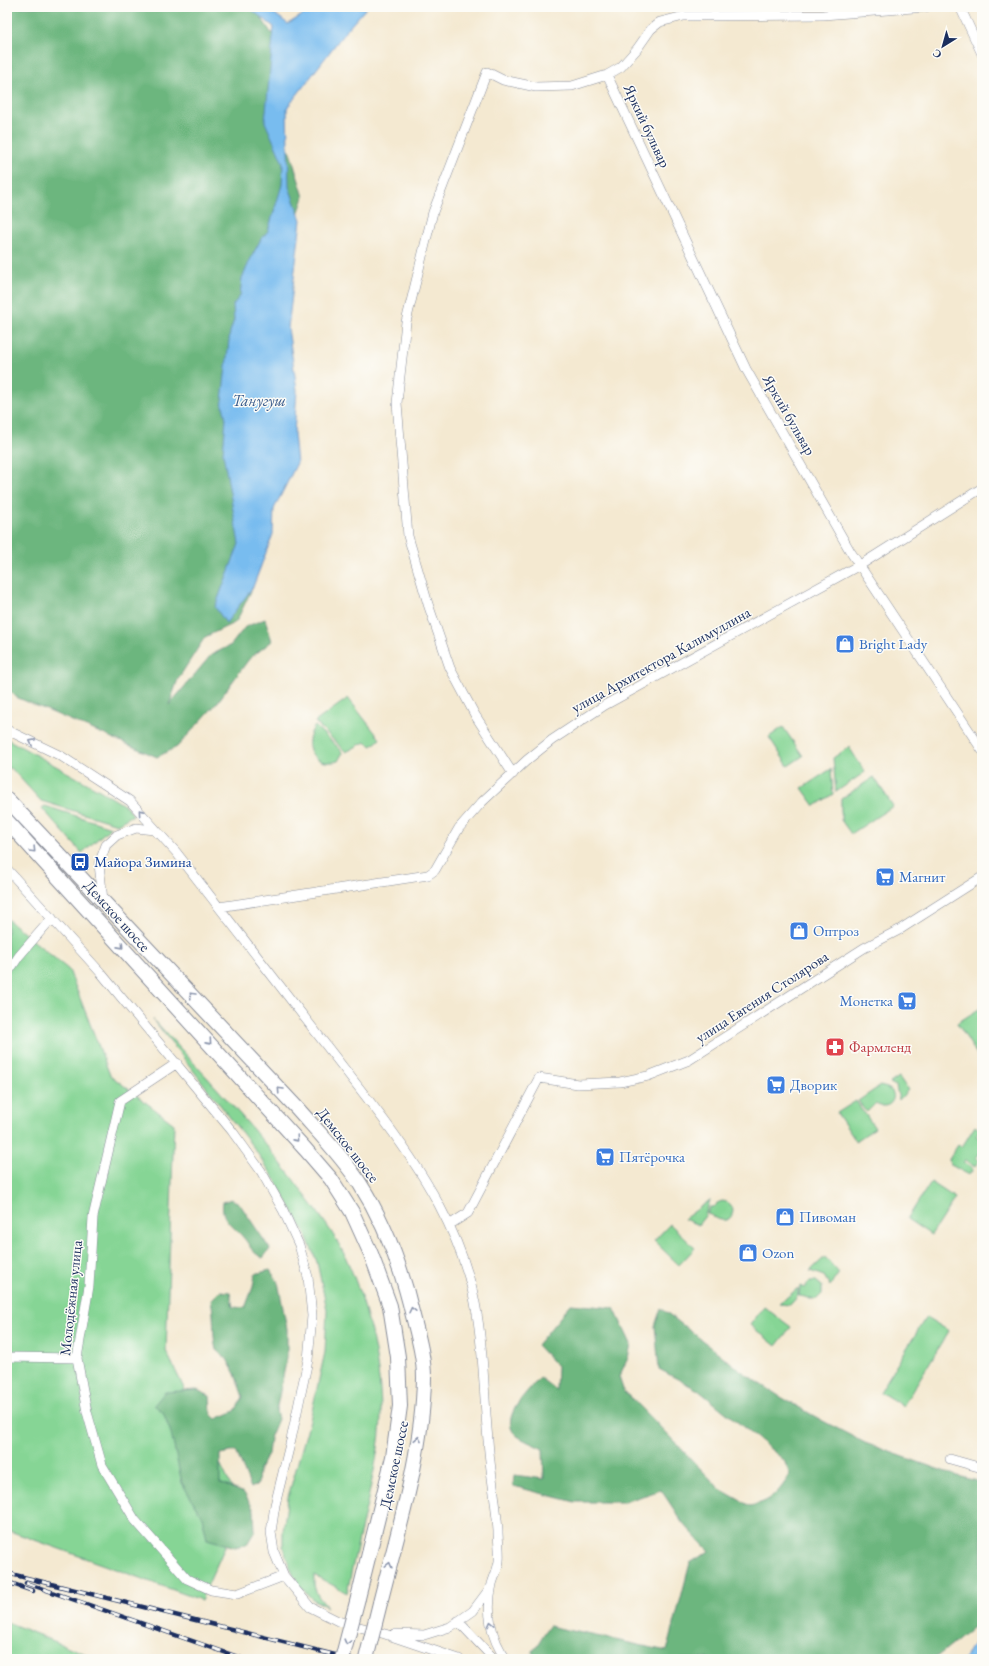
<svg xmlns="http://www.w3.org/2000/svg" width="989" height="1666" font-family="'EB Garamond',serif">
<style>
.green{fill:#86d595;stroke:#50827a}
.forest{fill:#6cb67e;stroke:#44726e}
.water{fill:#78bcef;stroke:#4a76a6}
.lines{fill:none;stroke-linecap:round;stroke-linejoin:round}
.street-casing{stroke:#888c98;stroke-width:10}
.primary-casing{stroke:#888c98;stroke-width:16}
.street{stroke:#fff;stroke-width:9}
.primary{stroke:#fff;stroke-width:14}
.rail-casing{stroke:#1b2f5e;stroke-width:4.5}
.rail{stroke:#fdfcf7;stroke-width:3;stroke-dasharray:9;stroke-linecap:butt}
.primary-bridge-casing{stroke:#888c98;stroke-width:16;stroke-linecap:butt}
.primary-bridge{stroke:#fff;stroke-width:14}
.oneway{stroke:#8d97ae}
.labels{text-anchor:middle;stroke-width:3;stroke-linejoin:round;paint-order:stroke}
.street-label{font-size:15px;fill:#1b2f5e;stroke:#fdfcf7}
.shop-label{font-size:15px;fill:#366cbe;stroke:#fdfcf7;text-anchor:start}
.transit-label{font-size:15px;fill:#164399;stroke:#fdfcf7;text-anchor:start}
.health-label{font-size:15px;fill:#be3a42;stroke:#fdfcf7;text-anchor:start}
.water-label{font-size:16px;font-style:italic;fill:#37598a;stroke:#fdfcf7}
</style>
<rect width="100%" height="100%" fill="#fdfcf7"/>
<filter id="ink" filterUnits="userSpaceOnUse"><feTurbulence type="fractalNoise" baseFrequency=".025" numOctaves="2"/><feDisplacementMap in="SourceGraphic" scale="8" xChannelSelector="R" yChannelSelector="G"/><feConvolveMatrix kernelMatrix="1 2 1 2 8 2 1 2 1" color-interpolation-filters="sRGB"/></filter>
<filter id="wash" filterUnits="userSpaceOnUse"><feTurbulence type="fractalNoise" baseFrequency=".012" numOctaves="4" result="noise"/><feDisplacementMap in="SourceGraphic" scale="16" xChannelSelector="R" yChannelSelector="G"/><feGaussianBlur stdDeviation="0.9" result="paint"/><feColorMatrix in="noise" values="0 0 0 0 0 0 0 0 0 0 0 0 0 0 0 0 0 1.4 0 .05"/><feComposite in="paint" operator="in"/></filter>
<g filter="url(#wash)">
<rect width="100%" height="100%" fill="#f4e9d1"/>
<!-- green -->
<path class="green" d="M348,698L380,739L372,746L365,742L346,752L315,722Z
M315,726L341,750L342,754L338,761C314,768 300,746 315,726Z
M783,727L803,756L788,766L769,737Z
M7,739L101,791L127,807L133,815L117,824L41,801L11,768L7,769Z
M849,747L865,772L836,792L833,758Z
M831,769L833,794L815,806L802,788Z
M874,777L893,806L851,834L841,820V799Z
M45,806L111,827L82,853L42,808Z
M7,919L69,970L110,1075L174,1124L166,1351L242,1509L201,1600L7,1530Z
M979,1009L982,1015V1053L978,1056L957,1023Z
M153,1019C206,1076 259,1132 305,1195C318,1213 333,1232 343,1252C366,1298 381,1362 381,1413C381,1444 373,1474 367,1504C360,1534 353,1563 347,1593L314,1575C313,1591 317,1595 327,1607L311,1598L299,1585L289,1565L283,1546V1531L288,1497L310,1420L325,1352L327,1310L317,1262L305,1233L273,1176L253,1147Z
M899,1077L908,1090L899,1100L896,1086L890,1083Z
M880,1086C882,1087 886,1087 889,1089C900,1095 889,1113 876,1103L867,1112L858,1101Z
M856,1101L875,1128L856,1141L837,1113Z
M975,1126L980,1130L976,1136L979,1138L982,1133V1150L976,1158L979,1160L975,1167L965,1160L963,1162L973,1169L969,1175L949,1164L950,1163L948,1161L958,1145L962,1147Z
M931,1182L955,1198L931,1235L907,1219Z
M710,1200L705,1216L698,1225L684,1219Z
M722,1201C738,1202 735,1222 722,1220C717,1220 713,1215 707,1214L710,1207H714L718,1203Z
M670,1224L695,1248L679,1265L654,1241Z
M825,1257L839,1273L830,1286L824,1276L810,1271Z
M810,1281H816L822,1286V1294L817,1299C810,1301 806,1296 799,1296L800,1286L804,1288Z
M798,1288V1296L790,1305L779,1304Z
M764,1307L791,1327L776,1346L750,1325Z
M926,1317L949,1331L903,1406L880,1392Z
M7,1622L98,1659H7Z"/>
<!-- forest -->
<path class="forest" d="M7,7H254L296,70L282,127L304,197L264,312L253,587L236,622L205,637L178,679L169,705L211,655L231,645L245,627L265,619L272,641L249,659L217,703L177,747L157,757L16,697L7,688Z
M231,1199L239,1203L270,1249L263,1258C249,1251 251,1245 242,1236C232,1225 220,1219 223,1202Z
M270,1270L278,1282L287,1329V1357L276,1411L278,1419L270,1438L268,1454L259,1469L258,1484L251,1488L236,1451L220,1454V1483L244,1493L254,1510L255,1531L247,1544L235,1547L207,1539L202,1517L182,1483L171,1433L163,1412L154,1405L165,1392L197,1390L210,1396L211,1414L216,1419L235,1411L243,1397L235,1374L227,1359L216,1350C212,1333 215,1318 211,1300L220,1291L230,1292L233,1307L245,1308L253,1287L255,1274Z
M571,1304L614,1308L631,1344L628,1358L619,1377L624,1392L639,1405L720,1489L750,1506C772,1501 777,1494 790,1475L784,1460L698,1390L659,1369L655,1326L661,1308L744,1373L779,1396L823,1421L865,1443L957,1476L982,1482V1620L934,1659H541L532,1653L549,1626L667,1651L690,1563L709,1551L683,1523L661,1490L624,1502H575L513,1486L514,1475L544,1479L543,1449C535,1445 520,1439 515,1434C499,1418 529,1389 540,1378L556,1390L557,1366L537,1345Z"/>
<!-- water -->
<path class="water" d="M248,7H266L288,24L307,12L312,7H367L345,32L287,108L289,187L301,220L288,328L297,390L294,434L297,463L274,509L273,534L253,587L226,623L215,607L239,544L223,453L226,419L222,401L230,332L234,320L233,305L240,296L242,278L252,256L261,239L268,231L282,185L283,163L265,122L274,27Z
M982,1628V1659H964Z"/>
</g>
<g filter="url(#ink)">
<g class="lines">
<!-- street casing -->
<g class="street-casing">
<path id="street" d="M960,7L982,54
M607,75L746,369L850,551L982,750
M7,730L61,756L130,801L176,852L374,1107C421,1168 465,1236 477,1314C484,1355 484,1398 488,1440C490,1470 496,1501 498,1531C498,1540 500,1552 499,1561C498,1569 494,1577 492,1584C486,1610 490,1638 506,1659
M513,774L475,715L450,668L428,604L408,536L397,403L406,322L433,212L487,72L503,80L536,87L572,86L607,75L621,67L637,49L651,29L660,22L684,16L823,15L926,7
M7,869L101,973L232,1131L261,1171L283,1210L299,1245L308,1277L312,1316L308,1360L291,1440L275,1505L271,1532L274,1552L284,1576L310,1607L338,1621L385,1634L459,1659
M103,900L99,864L106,845L117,835L136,828L154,830L157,833
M219,907L428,875L435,870L459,828L482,802L527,760L552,740L605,705L865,562L982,488
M7,974L19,956L52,918
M177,1063L120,1101L93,1217L89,1286L77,1358L87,1412L102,1465L135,1520L187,1579L211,1590L237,1594L284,1576
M449,1225L468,1213L539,1078L578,1084L620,1082L648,1076L689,1060L864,948L899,930L982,877
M7,1357L77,1358
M950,1459L982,1468
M458,1621L494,1659
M394,1634L424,1635L450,1627L473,1611L491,1587"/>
</g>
<!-- primary casing -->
<g class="primary-casing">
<path id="primary" d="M7,799L297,1108C318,1132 343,1157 360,1184C386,1225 402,1269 413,1316C418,1336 424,1357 424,1378C423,1452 398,1531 380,1603
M7,821L306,1150L331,1179L352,1212L371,1254L390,1306L398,1357L400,1406L393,1457L358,1598"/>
</g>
<!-- street -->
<use href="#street" class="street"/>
<!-- primary -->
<use href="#primary" class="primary"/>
<!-- rail casing -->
<g class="rail-casing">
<path id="rail" d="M7,1573L351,1659
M7,1582L33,1591
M26,1583L244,1659"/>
</g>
<!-- rail -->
<use href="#rail" class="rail"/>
<!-- primary-bridge casing -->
<g class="primary-bridge-casing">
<path id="primary-bridge" d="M342,1659L358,1598
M366,1659L380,1603"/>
</g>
<!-- primary-bridge -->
<use href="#primary-bridge" class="primary-bridge"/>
</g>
<!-- one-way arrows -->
<defs><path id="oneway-chevron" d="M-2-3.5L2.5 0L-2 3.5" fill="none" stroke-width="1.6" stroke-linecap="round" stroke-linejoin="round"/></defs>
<g class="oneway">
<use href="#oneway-chevron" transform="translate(32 742) rotate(-154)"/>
<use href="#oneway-chevron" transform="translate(141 812) rotate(-131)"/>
<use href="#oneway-chevron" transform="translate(33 850) rotate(46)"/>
<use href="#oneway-chevron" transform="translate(121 946) rotate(48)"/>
<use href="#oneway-chevron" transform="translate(192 995) rotate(-133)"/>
<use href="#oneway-chevron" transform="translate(209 1042) rotate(48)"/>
<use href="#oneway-chevron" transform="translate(280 1090) rotate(-133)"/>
<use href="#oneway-chevron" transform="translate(296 1139) rotate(48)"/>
<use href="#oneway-chevron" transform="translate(412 1310) rotate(-103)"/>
<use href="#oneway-chevron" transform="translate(418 1439) rotate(-79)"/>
<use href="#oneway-chevron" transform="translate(389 1565) rotate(-76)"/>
<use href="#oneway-chevron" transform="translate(491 1624) rotate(-103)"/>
<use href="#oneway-chevron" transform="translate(347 1642) rotate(105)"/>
</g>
</g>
<!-- icons -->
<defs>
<g id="shop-square" transform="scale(1)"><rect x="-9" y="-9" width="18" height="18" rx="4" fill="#3f7fe0" stroke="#fdfcf7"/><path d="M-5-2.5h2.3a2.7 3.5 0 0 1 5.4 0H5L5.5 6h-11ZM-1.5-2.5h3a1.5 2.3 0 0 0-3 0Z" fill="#fff"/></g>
<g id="bus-square" transform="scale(1)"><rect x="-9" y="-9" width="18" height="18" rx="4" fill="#1a4fb4" stroke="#fdfcf7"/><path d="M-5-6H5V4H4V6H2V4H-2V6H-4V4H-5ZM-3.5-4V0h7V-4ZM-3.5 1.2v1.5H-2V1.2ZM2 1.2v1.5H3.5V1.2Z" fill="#fff"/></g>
<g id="supermarket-square" transform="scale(1)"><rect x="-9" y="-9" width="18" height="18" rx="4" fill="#3f7fe0" stroke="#fdfcf7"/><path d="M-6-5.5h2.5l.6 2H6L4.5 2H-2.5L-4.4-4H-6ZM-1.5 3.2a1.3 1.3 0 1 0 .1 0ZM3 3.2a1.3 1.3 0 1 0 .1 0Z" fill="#fff"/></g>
<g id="pharmacy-square" transform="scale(1)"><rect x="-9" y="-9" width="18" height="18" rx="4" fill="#e0444e" stroke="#fdfcf7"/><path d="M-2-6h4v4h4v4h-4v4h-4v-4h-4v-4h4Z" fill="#fff"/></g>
</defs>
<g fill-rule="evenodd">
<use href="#shop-square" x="845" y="644"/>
<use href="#bus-square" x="80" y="862"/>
<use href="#supermarket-square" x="885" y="877"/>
<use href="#shop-square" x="799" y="931"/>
<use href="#supermarket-square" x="907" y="1001"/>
<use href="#pharmacy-square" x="835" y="1047"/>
<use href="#supermarket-square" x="776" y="1085"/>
<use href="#supermarket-square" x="605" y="1157"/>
<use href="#shop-square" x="785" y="1217"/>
<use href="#shop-square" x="748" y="1253"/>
</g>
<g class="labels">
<!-- street labels -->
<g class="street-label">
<text transform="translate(647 126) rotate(65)" y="5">Яркий бульвар</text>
<text transform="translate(789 415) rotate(60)" y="5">Яркий бульвар</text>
<text transform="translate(661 660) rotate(-29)" y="5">улица Архитектора Калимуллина</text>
<text transform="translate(117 916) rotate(48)" y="5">Демское шоссе</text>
<text transform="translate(762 997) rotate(-33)" y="5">улица Евгения Столярова</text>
<text transform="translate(348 1145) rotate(52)" y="5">Демское шоссе</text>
<text transform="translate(71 1298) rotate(-84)" y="5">Молодёжная улица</text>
<text transform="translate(394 1465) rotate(-78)" y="5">Демское шоссе</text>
</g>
<!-- shop labels -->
<g class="shop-label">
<text x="859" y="649">Bright Lady</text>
<text x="899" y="882">Магнит</text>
<text x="813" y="936">Оптроз</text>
<text x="893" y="1006" text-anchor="end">Монетка</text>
<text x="790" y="1090">Дворик</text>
<text x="619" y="1162">Пятёрочка</text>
<text x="799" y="1222">Пивоман</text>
<text x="762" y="1258">Ozon</text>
</g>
<!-- transit labels -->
<g class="transit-label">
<text x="94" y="867">Майора Зимина</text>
</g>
<!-- health labels -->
<g class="health-label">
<text x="849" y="1052">Фармленд</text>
</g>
<!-- water labels -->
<g class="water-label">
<text x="259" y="406">Танугуш</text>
</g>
</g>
<!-- margin -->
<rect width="989" height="1666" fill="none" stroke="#fdfcf7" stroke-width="24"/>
<!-- north arrow -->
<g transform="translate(943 46) rotate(217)" stroke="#fdfcf7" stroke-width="3" paint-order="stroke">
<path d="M0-3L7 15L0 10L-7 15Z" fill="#1b2f5e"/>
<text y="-6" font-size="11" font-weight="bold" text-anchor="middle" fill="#1b2f5e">С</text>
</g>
</svg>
